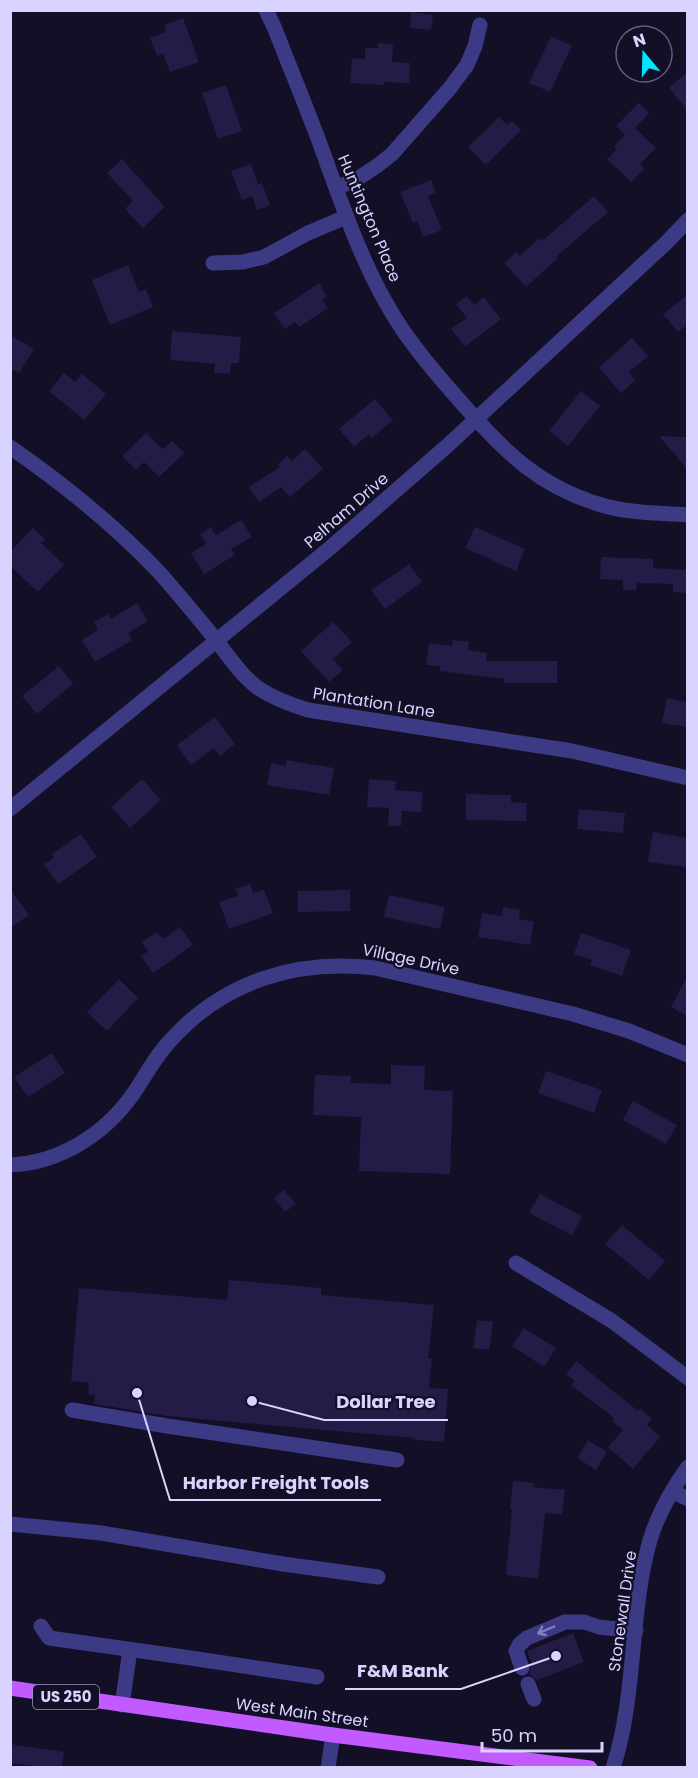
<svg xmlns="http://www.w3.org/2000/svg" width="698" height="1778" font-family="Poppins,sans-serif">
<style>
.building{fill:#241b47}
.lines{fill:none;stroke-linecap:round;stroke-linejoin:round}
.minor{stroke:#3d3a85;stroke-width:15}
.major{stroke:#c25bff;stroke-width:15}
.oneway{stroke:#837fbc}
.labels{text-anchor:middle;stroke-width:4.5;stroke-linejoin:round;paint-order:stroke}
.shield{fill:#130f26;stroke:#9e99be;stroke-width:1.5}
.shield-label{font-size:15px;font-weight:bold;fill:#d9d4ff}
.street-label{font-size:16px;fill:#d9d4ff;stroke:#130f26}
.leader{fill:none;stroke:#d9d4ff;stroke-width:2}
.callout-dot{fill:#d9d4ff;stroke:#130f26;stroke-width:2}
.callout-label{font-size:18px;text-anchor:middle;font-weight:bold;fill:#d9d4ff;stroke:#130f26;stroke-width:4.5;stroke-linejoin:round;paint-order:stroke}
</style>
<rect width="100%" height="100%" fill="#130f26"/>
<!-- building -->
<path class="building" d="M411,12L433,15L431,30L410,28Z
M183,18L199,62L170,72L163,53L157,56L150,38L166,32L164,25Z
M551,36L572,46L550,92L529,83Z
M378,43L393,44L392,62L410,63L409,83L384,82V85L350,83L352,58L365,59V48H378Z
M687,72V110L669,88Z
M226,85L242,131L218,139L202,93Z
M639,103L649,113L635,128L656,148L640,164L644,169L631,182L607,159L617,149L614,146L625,135L616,126Z
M499,117L507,125L512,121L521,130L486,165L468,147Z
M122,159L165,207L143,228L125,209L133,201L107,173Z
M251,164L258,184L262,183L270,205L257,210L252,196L242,200L231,171Z
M431,180L436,193L428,196L442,230L423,237L417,221L413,223L400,192Z
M594,196L608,212L556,257L558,258L526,287L504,263L516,252L520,256L539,238L542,241Z
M128,265L139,292L146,289L153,307L110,325L92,280Z
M319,283L327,296L322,300L328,308L299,327L295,322L285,329L274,313Z
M687,295V325L678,332L663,314Z
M467,296L474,305L484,297L501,319L465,347L451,329L467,318L456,304Z
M172,331L241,337L239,363H231L230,374L214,373L215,364L170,360Z
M10,335L34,349L19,373L10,368Z
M632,338L648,356L629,372L635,380L621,393L599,367Z
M64,373L75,382L82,374L106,394L84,420L49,391Z
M581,391L600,406L568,446L549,431Z
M375,399L393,420L372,438L369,434L354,447L339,429Z
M146,433L163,449L172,441L184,453L159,477L144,462L136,470L122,456Z
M659,436L687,437V469Z
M305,449L323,469L290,497L281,487L259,502L249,487L280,467L278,464L287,456L292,461Z
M241,520L252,537L231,549L235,555L204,574L191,553L206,544L200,534L211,527L216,535Z
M475,527L525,549L516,571L465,548Z
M33,528L45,539L41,543L64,565L38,592L10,566V552Z
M601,557L653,559V568L687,570V593L673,592V584L637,583L636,590H623V580L600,579Z
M409,564L422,582L385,609L371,590Z
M137,603L148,621L128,633L132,640L95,662L82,640L98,630L94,622L108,614L111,619Z
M333,622L352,642L333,659L343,670L329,682L301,651Z
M453,640L469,642L468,650L487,653L486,661H557V683H504V679L440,671V666L426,665L429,643L452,646Z
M59,666L73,684L37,714L22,696Z
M667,698L687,702V727L662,723Z
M215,717L235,744L220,756L214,748L191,765L177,745Z
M286,760L334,768L329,795L267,785L271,763L286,766Z
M142,779L161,800L130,828L111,807Z
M369,779L396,781L395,790L423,792L421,812L402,811L401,826H388L389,808L367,807Z
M466,794L511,795V802L527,803L526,821L466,820Z
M579,809L625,813L623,833L577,829Z
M653,832L687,838V867L648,862Z
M81,834L97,857L58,884L44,864L54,858L52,854Z
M250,884L253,893L264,890L273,913L229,929L219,902L238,896L235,889Z
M10,889L29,915L10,928Z
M350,890V911L298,912V891Z
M389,895L445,907L440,929L384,917Z
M503,907L520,910L519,919L534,922L530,945L478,937L482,913L502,916Z
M180,927L193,945L153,973L141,956L148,951L142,942L157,932L163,939Z
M581,933L631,950L622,976L590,965L592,960L574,954Z
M687,977V1016L671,1007Z
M119,979L138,998L107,1031L87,1012Z
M52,1053L65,1073L28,1097L14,1077Z
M391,1065L425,1066L424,1090L453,1091L450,1174L359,1171L361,1117L313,1115L315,1075L351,1076V1083L391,1084Z
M546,1071L602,1090L594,1113L538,1093Z
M633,1101L677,1125L666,1144L623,1120Z
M284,1190L296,1204L285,1212L274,1198Z
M540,1194L582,1216L572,1235L529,1213Z
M622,1225L665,1261L649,1280L605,1244Z
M229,1280L321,1288V1295L434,1305L428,1358L432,1359L429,1388L448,1389L444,1442L415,1440V1438L167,1416L94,1404L95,1395L88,1394L89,1383L71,1381L79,1288L227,1300Z
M477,1320L493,1322L489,1350L473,1348Z
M524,1328L556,1348L544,1367L512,1346Z
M576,1361L638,1411L640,1408L652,1419L647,1425L660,1437L633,1469L608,1447L623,1430L612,1421L614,1418L571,1385L575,1381L566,1374Z
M588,1440L607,1452L596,1470L577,1458Z
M513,1481L534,1483L533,1487L565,1490L562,1515L545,1513L538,1579L506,1575L512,1510L510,1509Z
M573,1633L584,1662L537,1680L529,1674L532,1664L527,1651Z
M10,1744L64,1752L62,1767H43L10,1763Z"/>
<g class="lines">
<!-- minor -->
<path class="minor" d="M266,10L275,29C293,76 313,122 329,169C349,224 369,280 402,329C422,358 445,384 468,410C507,454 540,486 598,504C626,513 658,513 688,515
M336,188L357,179L377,166L392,154L450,88L467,65L475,46L480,25
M213,263L243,262L264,257L308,233L346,217
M10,447C62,483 113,524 157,570C178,593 197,617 216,640C229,657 241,675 258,688C273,698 291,705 308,710L572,751L688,778
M10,809L330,548L447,446L666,243L688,220
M10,1165C60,1163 105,1134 133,1094C145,1077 154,1058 169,1042C223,981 296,959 375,968L573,1014L629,1031L688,1055
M516,1263L612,1321L688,1378
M72,1410L167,1426L397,1460
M672,1491L688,1499
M10,1524L101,1533L283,1564L378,1577
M41,1626L49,1638L177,1656L317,1677
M522,1668L516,1651L519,1645L527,1638L565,1622H584L599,1627L636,1631
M528,1684L534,1699
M122,1705L130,1650
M328,1768L333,1735
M613,1768C637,1694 629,1614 650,1540C658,1514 672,1489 688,1467"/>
<!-- major -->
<path class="major" d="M10,1688L333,1735L590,1768"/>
</g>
<!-- one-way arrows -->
<defs><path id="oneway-shaft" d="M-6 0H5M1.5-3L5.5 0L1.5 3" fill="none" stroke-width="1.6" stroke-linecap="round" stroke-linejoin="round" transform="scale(1.5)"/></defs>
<use class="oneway" href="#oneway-shaft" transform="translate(546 1630) rotate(157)"/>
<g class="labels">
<!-- shield labels -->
<rect class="shield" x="33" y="1685" width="66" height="24" rx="4.5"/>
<g class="shield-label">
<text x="66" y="1702">US 250</text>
</g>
<!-- street labels -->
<g class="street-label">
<text transform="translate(370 218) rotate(67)" y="6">Huntington Place</text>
<text transform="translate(346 510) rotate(-41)" y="6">Pelham Drive</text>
<text transform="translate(374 702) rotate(9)" y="6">Plantation Lane</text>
<text transform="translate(411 959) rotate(12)" y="6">Village Drive</text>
<text transform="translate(622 1611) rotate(-82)" y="6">Stonewall Drive</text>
<text transform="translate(302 1712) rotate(8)" y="6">West Main Street</text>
</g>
</g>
<!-- callouts -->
<path class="leader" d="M252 1401L324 1420H448M137 1393L170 1500H381M556 1656L461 1689H345"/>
<g class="callout-dot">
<circle cx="252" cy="1401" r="6"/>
<circle cx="137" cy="1393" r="6"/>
<circle cx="556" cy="1656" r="6"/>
</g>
<g class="callout-label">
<text x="386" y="1408">Dollar Tree</text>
<text x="276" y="1489">Harbor Freight Tools</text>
<text x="403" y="1677">F&amp;M Bank</text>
</g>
<!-- border -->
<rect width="698" height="1778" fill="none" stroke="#d9d4ff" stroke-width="24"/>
<!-- north arrow -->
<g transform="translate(644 54) rotate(341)"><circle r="28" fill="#130f26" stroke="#625e7d" stroke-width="1.5"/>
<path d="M0-4.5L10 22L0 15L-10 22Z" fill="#00e5ff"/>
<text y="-9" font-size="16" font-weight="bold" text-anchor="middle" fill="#d9d4ff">N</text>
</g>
<!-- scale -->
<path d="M482 1742v9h120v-9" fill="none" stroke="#d9d4ff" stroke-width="3"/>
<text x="491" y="1742" font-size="18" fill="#d9d4ff" stroke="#130f26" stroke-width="4.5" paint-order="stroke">50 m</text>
</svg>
